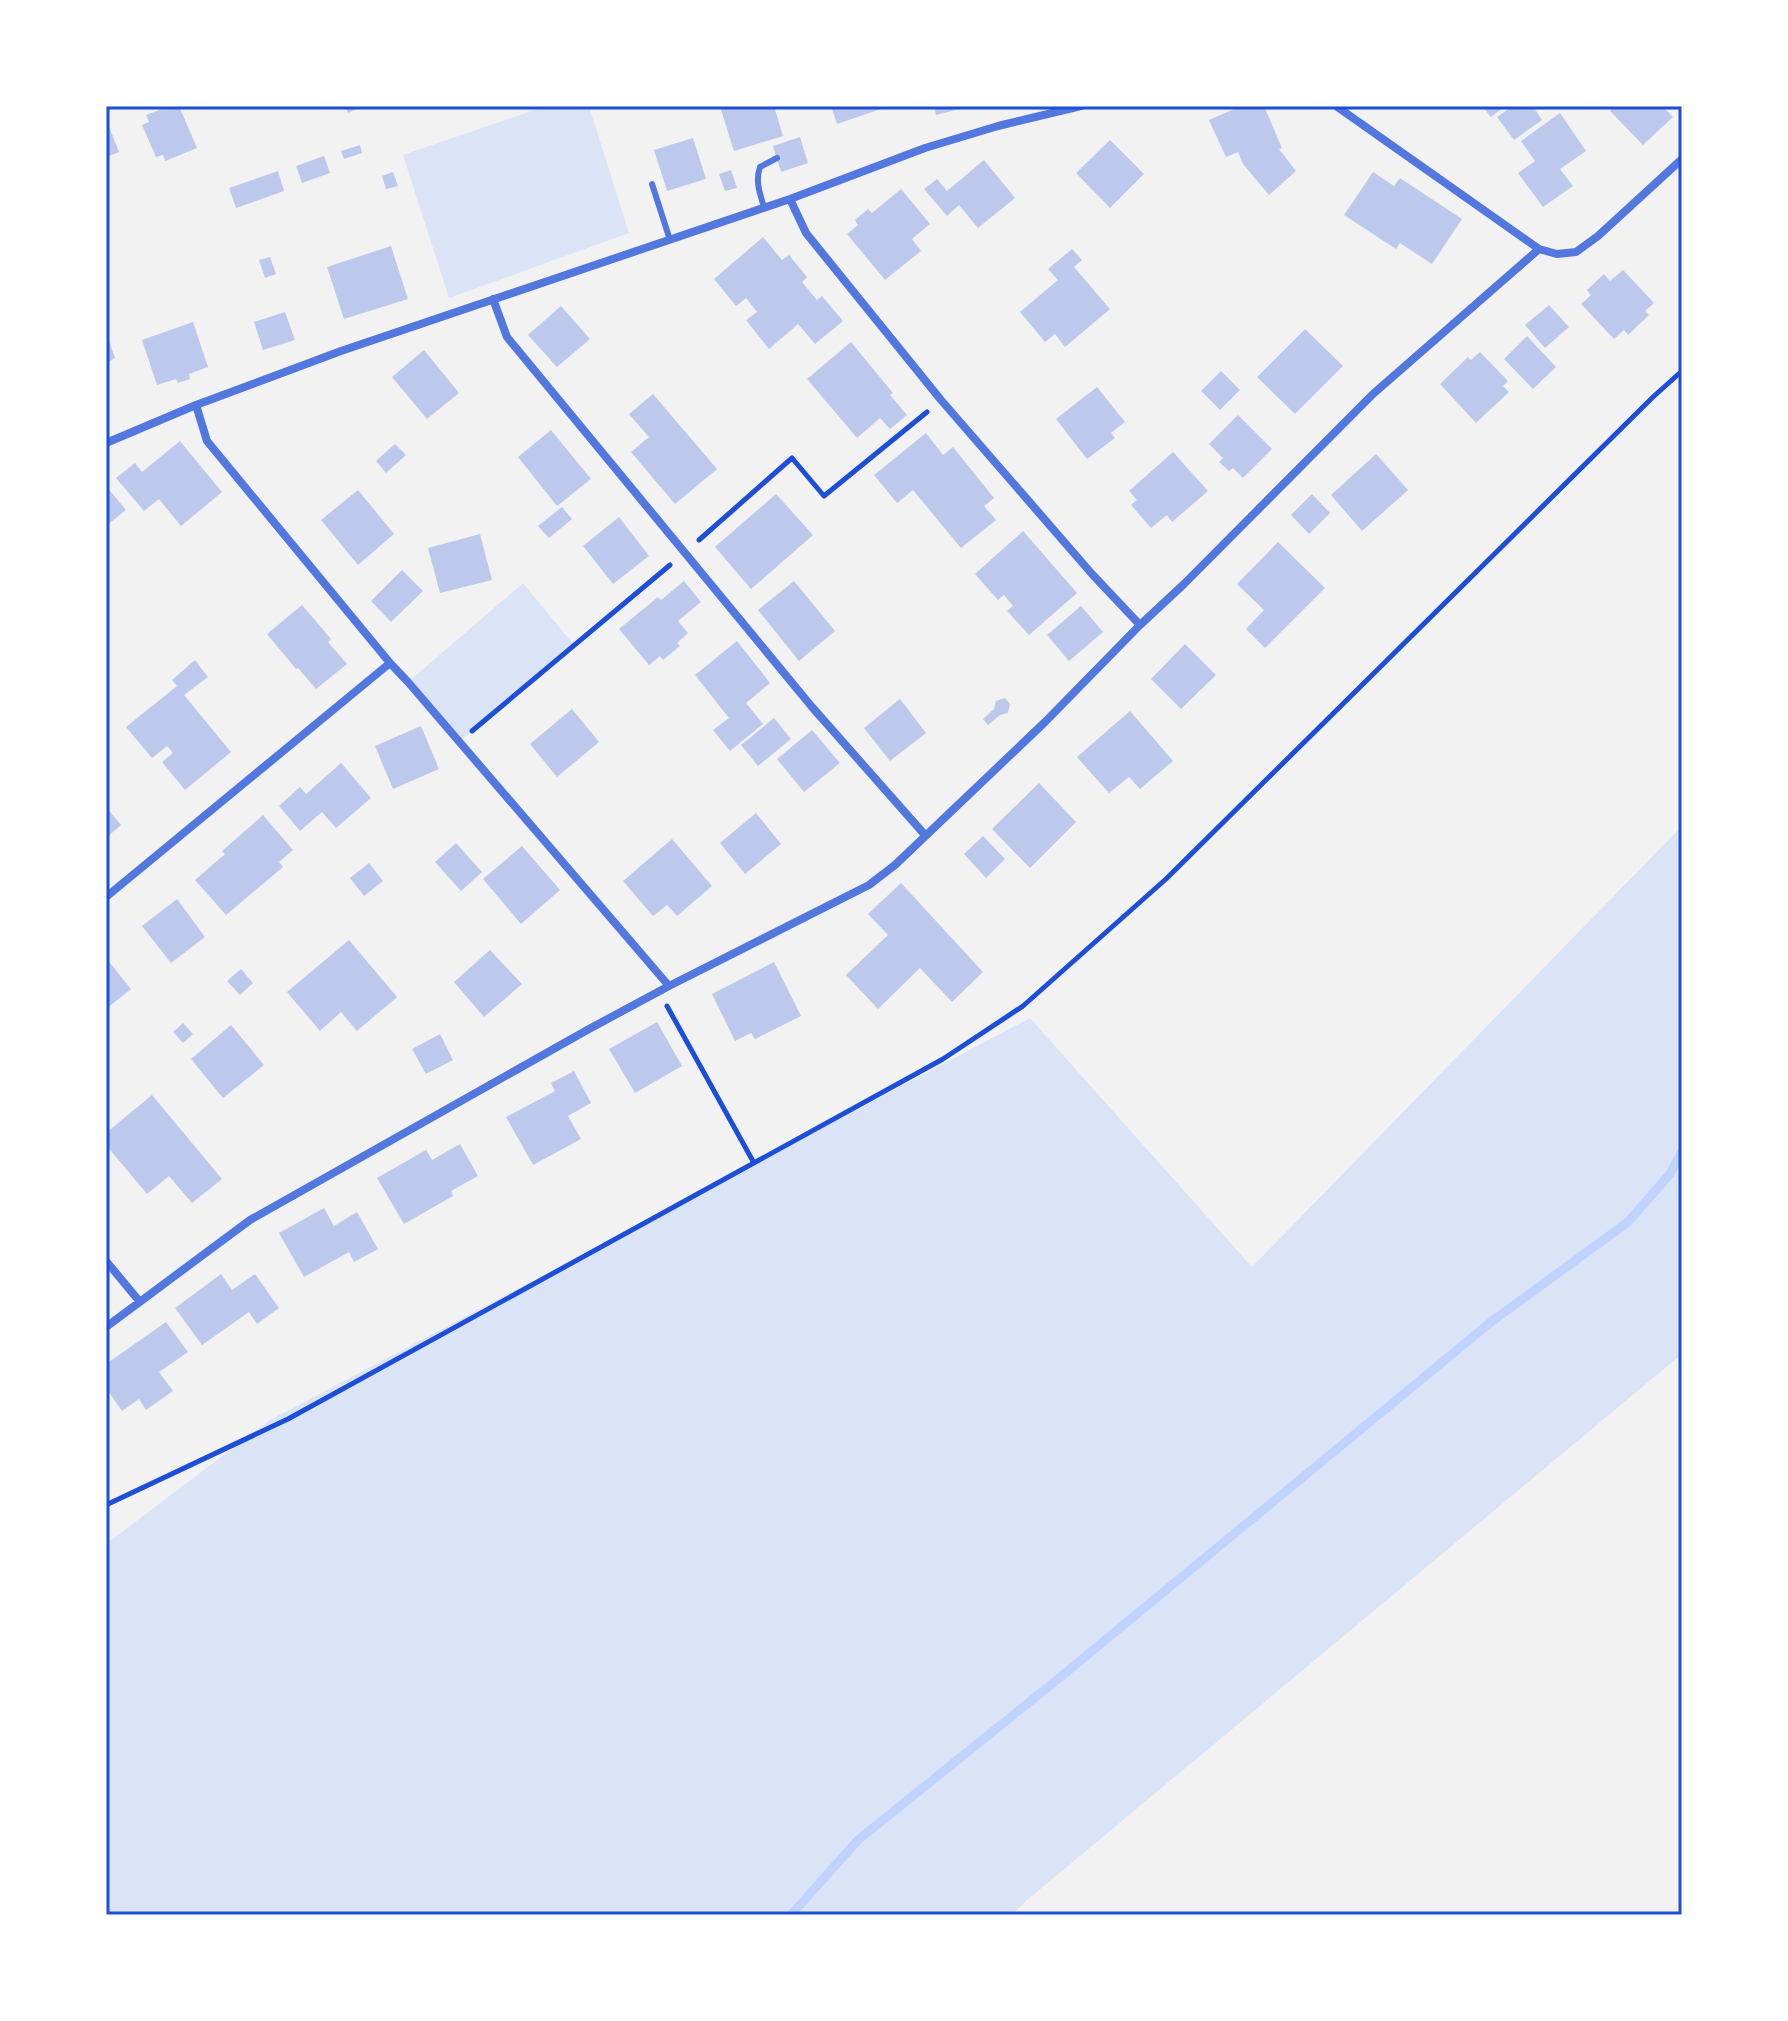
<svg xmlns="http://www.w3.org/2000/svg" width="1788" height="2021" font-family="Lato,sans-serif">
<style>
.green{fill:#dbe4f7}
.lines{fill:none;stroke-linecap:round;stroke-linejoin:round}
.stream{stroke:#bfd3fe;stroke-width:9}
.building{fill:#bdc9ec}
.path{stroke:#1d4ed8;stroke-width:5}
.service{stroke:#5277de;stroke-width:6}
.minor{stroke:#5277de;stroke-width:8}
.neatline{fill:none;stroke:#1d4ed8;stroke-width:3}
</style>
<rect width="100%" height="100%" fill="#f2f2f2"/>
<!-- green -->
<path class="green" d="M546,106H589L629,233L449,298L403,155Z
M523,583L574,645L459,742L408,682Z
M1682,826V1354L1026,1901L1012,1915H106V1544L270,1420L1030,1018L1252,1267Z"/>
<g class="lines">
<!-- stream -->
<path class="stream" d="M791,1915L858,1840L1058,1679L1491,1322L1628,1222L1670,1174L1682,1151"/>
</g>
<!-- building -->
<path class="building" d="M170,106H179L197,148L165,161L163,155L156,157L142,125L149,122L146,115Z
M345,106H363L348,113Z
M732,106H774L783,136L734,151L721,110Z
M831,106H880L881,109L837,124Z
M934,106H968V107L936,115Z
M1241,106H1264L1282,148L1279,149L1296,171L1269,195L1243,164L1238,152L1226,157L1209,120Z
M1482,106H1505L1491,117Z
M1513,106H1533L1542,120L1514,140L1497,117Z
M1615,106H1662L1673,117L1643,145L1610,111Z
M1560,113L1586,151L1560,169L1573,186L1543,207L1518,173L1535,161L1521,141Z
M106,119L119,152L106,157Z
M800,137L808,163L781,172L773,146Z
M693,138L706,179L667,191L654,150Z
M1110,140L1144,174L1110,208L1076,173Z
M360,145L362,153L344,159L341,151Z
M324,156L330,173L302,183L296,166Z
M984,160L1015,198L978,228L959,205L947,216L924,189L937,179L947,191Z
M731,170L737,188L725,191L719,174Z
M278,171L284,191L236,208L229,188Z
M393,172L398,186L386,189L382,176Z
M1373,172L1394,186L1400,178L1462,219L1432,264L1400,243L1396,249L1344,215Z
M901,189L930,224L912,239L921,251L885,280L847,234L858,225L855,220L868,209L872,213Z
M763,237L782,260L789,255L807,277L802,282L817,300L822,296L843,321L815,344L798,324L769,349L746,320L757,312L746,298L736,306L714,279Z
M391,246L408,299L344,319L327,267Z
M1072,249L1082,260L1074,267L1110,309L1065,347L1055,334L1045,342L1020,312L1058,280L1048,269Z
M270,257L276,274L265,278L259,260Z
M1623,270L1654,303L1645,311L1649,315L1628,335L1624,330L1614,339L1581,304L1591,295L1587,290L1604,274L1610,281Z
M1549,305L1569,327L1545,348L1525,325Z
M561,306L590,339L557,367L528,335Z
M285,312L295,340L263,350L254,322Z
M193,322L208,367L189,374L190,379L178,383L176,379L157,385L142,340Z
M1305,329L1343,366L1295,414L1257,377Z
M106,333L115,358L106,363Z
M1527,336L1556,367L1533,389L1504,359Z
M851,342L893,393L890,395L907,415L890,429L880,418L857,438L807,379Z
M424,350L459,393L427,419L392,377Z
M1480,352L1508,381L1503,386L1509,392L1476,423L1440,384L1468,357L1471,360Z
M1221,371L1240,390L1220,410L1201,391Z
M1097,387L1125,422L1111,433L1115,438L1087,459L1056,419Z
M653,394L717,469L675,504L631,452L649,437L629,414Z
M1238,415L1272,449L1243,478L1233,468L1229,471L1219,462L1223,458L1209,444Z
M551,430L591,479L557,506L518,457Z
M926,433L943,455L953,447L994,498L984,506L996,520L961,548L913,490L897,503L874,475Z
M180,441L222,492L181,526L159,499L144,511L116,478L135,463L142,472Z
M395,444L406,455L386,473L376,461Z
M1173,452L1208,491L1172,522L1167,515L1151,528L1131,505L1137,500L1129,491Z
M1376,454L1408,490L1362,531L1331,495Z
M106,486L126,510L106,526Z
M358,490L394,534L358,565L321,520Z
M776,494L813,535L751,589L715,547Z
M1312,494L1330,513L1309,534L1291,515Z
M562,507L572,519L549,538L538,526Z
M619,517L649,556L613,584L583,546Z
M1023,531L1077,593L1029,635L1007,611L1013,606L1004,595L998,600L975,574Z
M480,534L492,580L440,593L428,548Z
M1278,542L1325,588L1265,648L1246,629L1264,610L1237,584Z
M402,570L423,591L391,622L371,601Z
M684,581L701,602L678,621L688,633L677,643L680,646L663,660L660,656L649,665L619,629L658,597L661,600Z
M794,581L835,631L799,661L758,610Z
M302,605L331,639L328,642L347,664L316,689L298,668L296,669L267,634Z
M1081,606L1103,632L1069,661L1047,635Z
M737,641L770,683L746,703L763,724L730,751L713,730L729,718L695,675Z
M1185,644L1216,675L1181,709L1151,679Z
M195,660L208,677L184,695L231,752L185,790L162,762L173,753L167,746L152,758L126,727L177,686L172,680Z
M1005,698L1010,704L1008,713L1000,715L988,725L983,719L994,709L996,701Z
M900,699L926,733L890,761L864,728Z
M572,709L599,742L557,777L530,744Z
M1130,711L1173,761L1140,789L1129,777L1109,793L1077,757Z
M774,718L791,739L758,766L741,745Z
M421,726L439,769L393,789L375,746Z
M812,730L840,763L804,792L777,759Z
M341,763L371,798L336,828L322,812L300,831L279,806L300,787L306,794Z
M1039,783L1076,822L1030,868L992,829Z
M106,807L121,825L106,838Z
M756,813L781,844L745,874L720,843Z
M263,815L293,850L279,862L283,867L226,915L195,880L225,854L222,851Z
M983,836L1005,859L986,878L964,854Z
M672,839L712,886L677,916L667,905L653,916L623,881Z
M456,843L482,872L461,891L435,862Z
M522,846L560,890L521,924L483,879Z
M369,863L383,881L364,896L350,878Z
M901,883L983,972L952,1002L920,968L878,1009L846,975L888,935L868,914Z
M177,899L205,937L171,963L142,926Z
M349,940L397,997L357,1031L341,1012L320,1031L287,992Z
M490,950L522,984L484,1017L454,982Z
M106,958L131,989L106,1009Z
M774,962L801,1016L755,1039L751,1033L735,1041L712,994Z
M241,969L253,983L240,995L227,981Z
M657,1022L682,1066L635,1093L609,1049Z
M183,1023L193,1034L183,1043L173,1032Z
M231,1025L264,1065L223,1098L191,1059Z
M440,1034L453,1060L426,1074L412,1049Z
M574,1071L591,1103L568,1116L581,1139L533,1165L506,1117L555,1091L551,1083Z
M152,1095L222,1179L192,1203L169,1176L147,1194L106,1145V1133Z
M460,1144L478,1176L451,1191L453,1196L404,1224L377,1178L426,1150L432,1160Z
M324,1208L334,1226L357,1212L378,1249L354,1262L349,1252L304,1277L279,1233Z
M221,1274L232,1290L255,1274L279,1308L257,1324L249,1312L202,1345L175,1308Z
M166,1322L188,1352L159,1372L173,1391L146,1410L139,1399L122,1411L106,1388V1364Z"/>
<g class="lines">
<!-- path -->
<path class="path" d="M699,540L792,458L824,496L927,412
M472,731L670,565
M667,1006L754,1163
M106,1505L288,1419L943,1059L1023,1006L1166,879L1653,397L1682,371"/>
<!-- service -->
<path class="service" d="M652,184L670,240
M764,207C760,194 755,181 760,167L777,158"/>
<!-- minor -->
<path class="minor" d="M1336,106L1539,249L1557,254L1576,252L1598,236L1682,159
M790,199L806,233L941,400L1092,574L1140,625
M493,299L507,337L812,707L925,835
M196,405L207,441L390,663L408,682L669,986
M106,443L196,405L341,351L790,199L925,148L998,126L1081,106
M106,897L390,663
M106,1261L140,1302
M106,1327L250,1220L589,1029L669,986L869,885L895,865L1045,722L1140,625L1184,584L1373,394L1539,249"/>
</g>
<!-- border -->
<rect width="1788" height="2021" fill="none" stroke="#ffffff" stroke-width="216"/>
<rect x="108" y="108" width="1572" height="1805" class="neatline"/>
</svg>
